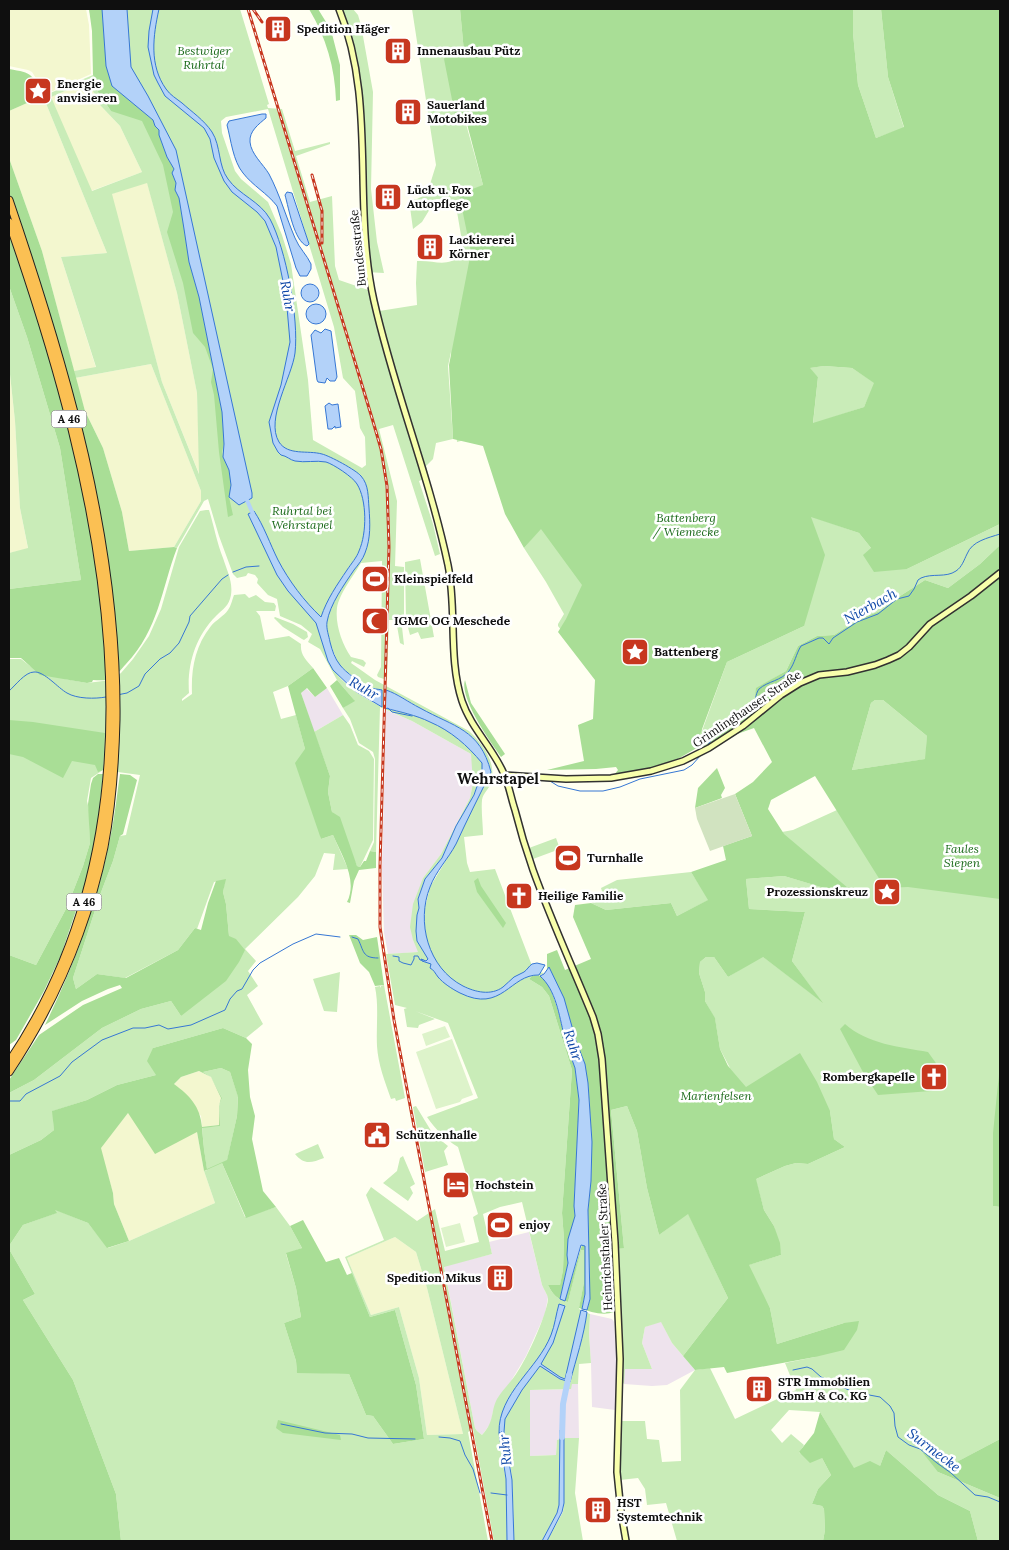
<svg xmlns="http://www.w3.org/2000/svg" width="1009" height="1550" font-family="Lora,serif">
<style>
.industrial{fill:#eee3ed}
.farmland{fill:#f3f7cf}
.green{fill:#c9ecb8;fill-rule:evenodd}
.forest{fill:#a9de96;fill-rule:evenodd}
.cemetery{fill:#d1e3c0}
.pitch{fill:#ddf3ca}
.water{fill:#b3d2f9;stroke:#3677d4}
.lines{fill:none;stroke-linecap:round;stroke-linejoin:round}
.stream{stroke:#3677d4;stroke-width:1}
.canal{stroke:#b3d2f9;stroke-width:4}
.river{stroke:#b3d2f9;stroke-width:6}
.secondary-casing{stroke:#313131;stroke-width:8}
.highway-casing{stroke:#202020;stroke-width:9}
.secondary{stroke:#f8ffac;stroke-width:5}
.highway{stroke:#fbc053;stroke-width:7}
.rail-casing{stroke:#c7371f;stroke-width:3}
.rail{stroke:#fff;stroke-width:1;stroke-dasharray:4;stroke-linecap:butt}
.labels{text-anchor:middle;stroke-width:5;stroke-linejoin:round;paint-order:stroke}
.shield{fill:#fff;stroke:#575757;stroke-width:1}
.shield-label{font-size:11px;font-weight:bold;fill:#0f0f0f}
.poi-label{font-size:12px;font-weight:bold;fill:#0f0f0f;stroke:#fff;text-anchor:start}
.park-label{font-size:12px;font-style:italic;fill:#1c6b1b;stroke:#fff}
.street-label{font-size:12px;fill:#0f0f0f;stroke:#fff}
.water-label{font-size:14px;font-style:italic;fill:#1149a9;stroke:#fff}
.quarter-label{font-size:15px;font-weight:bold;fill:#0f0f0f;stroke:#fff}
</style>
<rect width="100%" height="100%" fill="#fffff1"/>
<!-- industrial -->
<path class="industrial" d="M306,688L315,697L327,688L343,715L314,732L301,693Z
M386,710L412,721L471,754L473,766V783L470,798L441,854L423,878L413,940L419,952L388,954L384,933L382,868Z
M529,1232L542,1285L548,1297L545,1314L526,1356L493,1411L491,1423L482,1435L477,1431L475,1428L444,1266L492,1254L489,1242Z
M590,1314L612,1319L614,1322L618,1385L615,1410L592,1407L591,1363L589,1334Z
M661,1321L672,1343L695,1370L667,1385L652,1386L624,1384V1369H652L642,1343L645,1327Z
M571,1384H578L579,1438H564L563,1430H560V1439L557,1440L556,1455L530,1456V1390L571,1389Z"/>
<!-- farmland -->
<path class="farmland" d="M9,9H86L89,25L91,74L46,94L32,72L28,70L9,66Z
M89,81L100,105L120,126L142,172L91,191L50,97Z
M43,96L107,253L61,257L96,368L74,371L42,251L9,158V111Z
M147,182L177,293L197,393L200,476L162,382L111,194Z
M151,364L201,491V501L174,547L129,551L122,512L103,448L85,411L75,378Z
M9,365L15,421L20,508L28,549L9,553Z
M199,1071L211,1077L221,1098L219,1106L220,1125L202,1127L201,1116L174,1084L181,1077Z
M128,1113L197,1132L204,1171L215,1203L129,1241L114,1204L113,1193L100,1148Z
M395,1237L416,1252L427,1288L463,1434L427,1435L419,1378L399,1307L371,1315L347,1258Z"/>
<!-- green -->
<path class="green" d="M89,9H240L269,104L267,105L268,108L282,109L295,151L330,142V144L296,156L310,202L332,196L335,266L339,280L368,290L373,312L417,305L416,283L417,261C437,260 446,269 464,253L455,200L436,199L422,222L413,229L409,200L417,199L427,194L436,165L412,9H460L464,52H453L457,124H466L483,185L816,518L859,533L871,548L907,569L1000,524V545L980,564L948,588L925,580L897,598L880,611L859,619L834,635L817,636L798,646L786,671L757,688L755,708L695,749L585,661L558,626V624L564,614L546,582L524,548L540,529L505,429L457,442L451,371V352L448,366L453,439L436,443L433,459L426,466L429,477L419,481L433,524L440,554L435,556L393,425L379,429L397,501L395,566L404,567V622L402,627L404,645L400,643L396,620H389L387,680L378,677L377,675L381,667L382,561L361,563C354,575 339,594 337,608C335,624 342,644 351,657L363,660L366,663L364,667L352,661L351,663L375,680L469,731C483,744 497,763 491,783C489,789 483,793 482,800C481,811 483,824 483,835L464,837L467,863L470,872L495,869L534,971L544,973L539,976H532L529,979L542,987L549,996L572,1070L562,1213L564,1239L563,1270L560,1286L548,1285C553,1295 557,1299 568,1302L581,1249L584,1250V1282L579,1309L590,1314L589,1334L591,1363L579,1364L578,1384H572L571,1389L530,1390V1456L556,1455L557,1440L560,1439L559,1505L557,1513L542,1541H514C513,1505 514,1467 504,1432L502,1461L506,1479L507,1541H494L473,1429L468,1432L488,1541H121L116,1494L73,1380L23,1300L35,1294L9,1249V1246L23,1225L56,1213L54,1209L88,1223L108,1248L129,1241L215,1203L204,1171L207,1170L204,1149L202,1127L220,1126L219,1106L222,1098L211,1077L203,1072L221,1068L230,1072L238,1096L237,1116L227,1161L222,1163L245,1217L276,1207L290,1226L302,1248L286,1254L296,1288L301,1317L284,1323L296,1361L297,1372L349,1374L366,1415L373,1416L393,1444L424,1439L416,1385L395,1310L370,1317L345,1257L384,1240L366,1195L371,1187L417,1221L435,1209L445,1251L479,1242L473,1217L478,1214L458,1147C445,1139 436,1130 427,1117L478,1098L448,1023L415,1011L435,1019L419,1025L418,1028L407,1027L404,1009L407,1008L395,1005L386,954L418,952L413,940L410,927L413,904L423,878L441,854L470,798L473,783L471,754L412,721L380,707L376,852L370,851L374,842L375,759L373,752L359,743L350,719L343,708L354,700L337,680L320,649L308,642L312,634L301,625L280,616L277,599L268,595L257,583L258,579L255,575L248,573L246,576L237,578L233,574L219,536L208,499L204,501L177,548L174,547L201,501V491L151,364L75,378L74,371L96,367L61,257L107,253L43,96L93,75L98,92L111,111L94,67L92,23ZM88,81L100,105L120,126L142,172L92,191L51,97ZM268,109L334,327L343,378L355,391L360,428L365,437L366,465L362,468L313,440L308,380L291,264L282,235L268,202L241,179L235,171L222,133L221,121L226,117ZM147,183L177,293L197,393L199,474L162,382L112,194ZM804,626L727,662L702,731V688L742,641ZM332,648L339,665L347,672L370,688L382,707C360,696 340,683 328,661ZM386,690C399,694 409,702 420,708C454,727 480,729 491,772L448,857L430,887L425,908V927L426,939L431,951L417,915L419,908L418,899L425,879L442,858L456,826L474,795L482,772V762C467,745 452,731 430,722C417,715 400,712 385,708ZM522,1202L542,1285C544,1290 548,1295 548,1299C547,1314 527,1358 518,1371C512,1381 503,1389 497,1399C490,1413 495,1421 482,1435L477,1431L475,1428L444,1267L492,1254L483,1214L500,1207ZM395,1237L416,1252L427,1288L463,1434L427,1435L419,1378L399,1307L371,1315L347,1258Z
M336,9H353L358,15L361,25L373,92L371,189L377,242L384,273L366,272L360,205V123L356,80L349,46Z
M853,9H881L888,77L904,128L876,138L858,85L853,33Z
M9,286L27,337L60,448L81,580L9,589V553L28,548L20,508L15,421L9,365Z
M824,366L852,368L875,383L864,407L813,424L818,377L809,368Z
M206,510H209C214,526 217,543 223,558C227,571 233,581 231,595C229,606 223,609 216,616C195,637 187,665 189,693L182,699V701L192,694C191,669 195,646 211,626C216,620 224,616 228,610C231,606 232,600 234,595L245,594L249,598L256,595L265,602L274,603L276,606L275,611H256L260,616L265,640L289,636L301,644C300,655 306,660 313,668L288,686L273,692L281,719L296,715L305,749L321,839L333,835L348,869L333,870L335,854L324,853L315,876L298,897L245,949L256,961L248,971L258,986L247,995L263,1024L246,1038L223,1028L153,1048L156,1075L117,1085L87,1100L53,1111L54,1130L41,1140L9,1155V1093L34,1080L102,1028L141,1009L171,1001L181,1016L229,936L226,904L223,892L225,880L214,882L197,929L195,928L178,950L125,978L97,974L76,989L73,978L100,895L113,861L120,836L126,835L140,775L103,770L91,778L87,801L89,810L90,843L83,866L67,907L36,965L9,955V659H21L30,666L65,679L87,683L111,680L121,673L133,659L149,636L161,609L179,547L200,511Z
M420,559L434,637L421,639L418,632L410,635L406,620L405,562Z
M275,617L293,624L307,632L308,637L304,640L302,639L283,627L274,618Z
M875,700H883L927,736L926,759L852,770L871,703Z
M343,715L350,725L358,745L369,751L374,759L373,840L360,867L357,866L332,812L328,792L330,776L314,732Z
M1000,794V1074H999L993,1206L1000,1207V1439L938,1472L1000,1498V1541H978L970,1511L938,1495L886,1450L880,1466L854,1469L820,1412L789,1410L771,1430L782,1443L791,1434L804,1445L799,1453L822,1458L831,1475L818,1489L812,1504L822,1506L824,1509L825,1530L823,1541H677L666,1503L647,1505L645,1489L638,1478L620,1480L618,1450L620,1421H645L647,1439L659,1440L662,1462L681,1461L680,1390L695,1370L710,1368L735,1419L796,1390L785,1363L815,1357L844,1323L777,1344L770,1308L748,1265L781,1255L774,1226L764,1210L756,1181L711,1050L730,1068L720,1049L715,1019L705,1001V992L699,973L700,962L706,957H714L728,977L762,956L821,1001L792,961L805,912L749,909L746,879L784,876L852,896L791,848L782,832L793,830L837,810ZM906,877L955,892L908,886L898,887ZM830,1111L834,1139L845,1147L808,1164L796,1163L785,1166L756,1179Z
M556,838L560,849L533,859L529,848Z
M691,872L709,900L677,916L671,903L606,910L591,903L604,898L601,888L617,880Z
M340,972L337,1012L324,1011L313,979Z
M384,985L405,1098L396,1101L395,1098L391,1099C385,1082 378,1064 377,1046C376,1026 379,1006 375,987L380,986L381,988V986Z
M416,1106L433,1134L448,1146L444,1151L448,1165L425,1172L413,1107Z
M627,1106L637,1131L647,1188L659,1235L688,1213L728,1298L683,1356L672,1343L661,1322L645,1327L642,1343L652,1369H625L624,1384L622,1382L623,1353L622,1352L618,1248H624L611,1110Z
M318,1144L324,1158C311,1163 304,1165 295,1154Z
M403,1156L415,1184L410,1187L413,1193L408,1201L383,1183L397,1171L400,1158Z
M564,1438H579L575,1493L583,1541H547L563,1512L564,1503Z"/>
<!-- forest -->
<path class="forest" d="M89,9H102L106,66L112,86L153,120L155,126L159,130V135L167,157L174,169L172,173L176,183L175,190L179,198L184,229L189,262L199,297L222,412L224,444L222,452L223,457L229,470L231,485L229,497L233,515L228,517L219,452L214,395L211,382L213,369L205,347L193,333L183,283L167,232L173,212L163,165L142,121L111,111L98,92L93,75L92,31Z
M309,9H318L331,30L340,65V100L336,101C335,68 326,37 309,9Z
M460,9H853V33L858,85L876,138L904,127L888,77L881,9H1000V524L907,569L874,572L863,555L871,548L859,533L811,517L825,555L804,626L727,662L695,748L754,708L756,688L786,671L798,646L817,636L834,635L859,619L880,611L897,598L925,580L948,588L980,564L1000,545V899L908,887L885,888L815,776L771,800L768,809L784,834L861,899L784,876L746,879L749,909L805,912L792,961L823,1003L763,957L728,977L714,957H706L700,962L699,973L705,992V1001L715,1018L720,1049L728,1066L746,1087L800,1053L817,1082L830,1111L834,1139L845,1147L808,1164L796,1163L785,1166L756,1179L764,1210L774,1226L780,1243L781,1255L749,1265L770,1308L777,1344L844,1323L859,1321L857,1330L844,1350L815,1357L727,1373L724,1367L695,1370L683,1356L728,1298L688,1214L659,1235L647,1188L637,1131L627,1106L611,1110L624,1248L612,1249L614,1312C603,1316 591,1312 579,1308L584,1282V1250H581L568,1302C557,1299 553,1295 548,1285H560L563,1270L564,1239L562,1213L572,1070L549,996L542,987L529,979L532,976C533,976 539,976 540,976C553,982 561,1023 564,1035L563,1038L565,1040L575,1068L579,1100L574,1206L575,1216L567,1255L568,1263L560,1299L565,1300L582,1245L585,1246V1294L582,1308L587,1310L590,1299L588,1210L591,1181L592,1142L588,1083L575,1035L549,967L547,970V954L557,950L565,970L591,959L573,917L575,905L591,903L606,910L671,903L677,916L708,900L691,872L726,860L723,846L752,836L735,794L753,782L772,762L754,728L695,749L669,764L614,775L618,770L616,767L596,769L547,770L584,761L578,725L593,719L595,680L558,632L566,619L582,585L541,529L524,548L505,514L483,446L453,439L449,365L471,252L459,194L483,185L467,124L457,125L444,59L447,53L464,52ZM824,366L852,368L874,383L864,407L813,423L818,377L810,368ZM875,700H883L927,736L925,759L852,770L871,703Z
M9,69C33,73 32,74 43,96L9,111Z
M9,158L42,251L85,411L103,448L122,512L129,551L174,547L177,548C161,590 159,629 126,664C121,669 116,677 109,679C104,681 98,680 93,680L92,682L87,683L40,675L21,658H9V589L81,580L60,448L27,337L9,286Z
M313,668L327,688L315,697L307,688L301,693L330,776L328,792L332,812L340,817L357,866L360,867L364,861H366L370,851L376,852V868L359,870L354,881L350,903L347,902C358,880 342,856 333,835L321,839L295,763L305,749L288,686Z
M337,680L355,701L343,708L330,686Z
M465,680L471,703L505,754L501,757C490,741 459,698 465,680Z
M9,720L33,722L105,733L103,770L98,772L95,765L72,761L63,778L23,757L9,754Z
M717,768L725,788L721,795L722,798L695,808L698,788Z
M98,774H103L98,823L89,872L61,955L44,991L16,1040L9,1045V955L36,965L67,907L83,866L90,843L88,804L91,784L93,778Z
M120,774L130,775L137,780L123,834L120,836L113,861L100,895L73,978L76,989L97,974L126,978L178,950L195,928L201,930L208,903L216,881L226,879L223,892L226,904L229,936L236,939L245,950L239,962L226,981L181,1016L171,1001L141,1009L102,1028L34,1080L9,1093V1080L39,1035L83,1005L122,988L120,985L108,989L82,1001L45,1025C75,964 98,901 111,834C115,814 117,794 120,774Z
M478,878L481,886L506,923L503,928L477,892L474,881Z
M349,935H356L363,940L377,937L384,985L375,986L369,972L360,963Z
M845,1024C867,1044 900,1047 928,1052C938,1066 944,1071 937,1088L931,1091L878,1095L864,1074L840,1029Z
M223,1028L246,1038L252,1044L248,1070L250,1097L255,1116L252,1139L263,1191L276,1207L246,1218L222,1163L204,1171L197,1132L155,1154L128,1113L101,1148L113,1193L114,1204L129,1241L107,1248L88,1223L55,1210L57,1213L23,1225L9,1246V1155L41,1140L54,1130L52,1111L87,1100L117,1085L156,1075L147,1061L153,1048ZM221,1068L230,1072L238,1097L237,1116L227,1160L207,1169L204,1149L202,1128L220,1126L219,1106L222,1098L211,1077L203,1072ZM199,1071L211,1077L221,1098L219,1106V1125L202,1127C200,1106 190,1096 174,1084L181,1077Z
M999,1074H1000V1207L993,1206V1133Z
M303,1220L326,1262L339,1258L347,1275L352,1273L370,1317L395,1310L416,1385L424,1439L393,1444L373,1416L366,1415L349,1374L297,1373L296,1361L284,1323L301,1317L296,1288L286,1253L302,1248L290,1226Z
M9,1249L35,1294L23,1300L73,1380L116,1494L121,1541H9Z
M820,1412L854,1468L870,1461L880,1466L886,1450L938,1495L970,1511L978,1541H823L825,1530L824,1509L822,1506L812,1504L818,1489L831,1475L822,1458L810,1463L799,1452L814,1433Z
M278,1420L340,1435L341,1440L283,1433L276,1428Z
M1000,1439V1498L938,1472L923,1453L935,1447L949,1466Z"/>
<!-- cemetery -->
<path class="cemetery" d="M735,794L752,836L710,851L697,819L695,808Z"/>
<!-- pitch -->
<path class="pitch" d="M445,1026L450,1037L426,1046L422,1034Z
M452,1039L473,1095L462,1099L460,1102L436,1109L416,1052Z
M460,1223L465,1242L446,1247L441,1228Z"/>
<!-- water -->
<path class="water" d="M102,9H127L131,67L148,96L176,150L252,493V498L239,505L229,497L231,485L229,470L223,457L224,444L222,412L199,297L189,262L184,229L179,198L175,190L176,183L172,173L174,169L167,157L159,135V130L155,126L153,120L112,86L106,66Z
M153,9H159C153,36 149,65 166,89C170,95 177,99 182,103C192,112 204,120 212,132C221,146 218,166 228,179C239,195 260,201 270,219C286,249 299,319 295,353C292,377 265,419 279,442C288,456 308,450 322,454C330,456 356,470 361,476C369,485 368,497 369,508C370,523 371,538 365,553C363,559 358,565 354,570C344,585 330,604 327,622C326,629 329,636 330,642C332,650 335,659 340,665C345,672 362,684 370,688C373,689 378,689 382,690V707L355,691L333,670L328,661L316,623L288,591L277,575L248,514L254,511C264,526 270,544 278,560C289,581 304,601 321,617C327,599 337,585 347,570C351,564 357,557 359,551C367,533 367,500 357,484C353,477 333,464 326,462C316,460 305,463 295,461C290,460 287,456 281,455L278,452L273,443L269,422L281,385L290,342L286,296L276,247L265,221L257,212L232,192L224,181L214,158L210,139L204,128L165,96L158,83L154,75L148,47L149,31Z
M262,114H266V118C259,124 249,131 250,142C251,154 263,164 269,174C280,195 286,217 295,238C299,248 307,255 311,264V269L307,276H300L296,268L277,206C267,193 253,186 243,173C233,161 231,140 227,125L229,121Z
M287,192L292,193L309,244L307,246C294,241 289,209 285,195Z
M301 293a9 9 0 1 1 18 0a9 9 0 1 1-18 0Z
M306 314a10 10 0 1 1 20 0a10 10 0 1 1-20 0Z
M325,329L331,331L337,377L335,381H330L327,378L325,383L318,382L317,380L311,335L315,330L321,333Z
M329,403L332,405L338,404L341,427L335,428V426L332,429H328L325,406Z
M386,690C398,694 408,702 420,708C454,727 480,729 491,772C479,796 467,820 456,844C448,859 436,871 430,887C416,922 428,968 463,986C475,992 491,996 503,987C507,984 510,980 514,977C517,975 521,974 524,972C527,970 529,966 532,964L537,963L545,965L539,975C510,974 502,1014 460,993C452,989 443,983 438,977C435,973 434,970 430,968L431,964L422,961L421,959L426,961L428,959L417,941L416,931L417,915L419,908L418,899L425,879L442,858L456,826L474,795L482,772V763C467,745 451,731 430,722C416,715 400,712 385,708Z
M549,967L564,998L576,1041L585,1064L588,1083L592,1142L591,1181L588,1210L590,1299L587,1310L582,1309L585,1294V1246L581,1245L565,1301L560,1299L568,1263L567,1255L568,1239L575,1216L574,1206L579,1100L575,1068L565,1040L563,1038L564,1035C559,1015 556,990 540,976L544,974Z
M559,1304L565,1306L553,1343L541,1364L560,1377L565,1379L581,1310L587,1312C584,1336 576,1359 570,1382L560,1379L540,1366L522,1390L505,1419L504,1432L512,1480L514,1541H507L506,1479L499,1433L502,1432L499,1433C498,1393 538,1369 551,1335C555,1325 556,1314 559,1304Z
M560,1430H564V1503L562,1512L547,1541H542L557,1513L559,1505Z"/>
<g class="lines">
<!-- stream -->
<path class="stream" d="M233,572L246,567L259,566
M9,691C15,686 25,672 34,672C44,671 58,688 67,693C77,699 95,699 106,697
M117,695L127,693L139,686L145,674L160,659L170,653L179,643L189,622L190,616L222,579L228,575
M388,708L392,712L412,716
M706,747L714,737L753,707C756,702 755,694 759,689C768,681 781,681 789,671C795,663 796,654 801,646L819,638H823L829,644L833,638L857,622L878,614L897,599L909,596L914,589L918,580L921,578C932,573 946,578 956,571C962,567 964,560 967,554C972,541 988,538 1000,534
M489,776H498
M527,779L550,781L558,786L580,791H603L620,787L640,779L684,770L692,765L701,755
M352,937L358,939C364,951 362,958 378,958
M393,956L399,957V961L403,963L411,965L414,959V956H418L420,960H423
M9,1101H20L26,1094L60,1076L72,1062L102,1040L133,1028H145L159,1025L168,1029L191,1025L225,1010L230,999L237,991L242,989L253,970L260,963L293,944L316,934L340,937
M793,1370L807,1367L812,1369L821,1377L853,1392L880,1397L890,1406L894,1413L895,1426L898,1437L909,1445L920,1449L937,1463L951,1473L975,1495L988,1497L1000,1502
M281,1424L325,1433L352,1434L368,1438L415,1439
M439,1437L450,1438L460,1441L465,1455L473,1469L480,1493
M491,1493L507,1495"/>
<!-- canal -->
<path class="canal" d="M246,498L253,514"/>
<!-- river -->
<path class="river" d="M562,1437L563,1404L569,1375"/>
<!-- secondary casing -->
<g class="secondary-casing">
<path id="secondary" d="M339,9C377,102 352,204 374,301C394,390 429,475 448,565C457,610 448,658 462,701C471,728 493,748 504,774C509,785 511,798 515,810C520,830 526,850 533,870C551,920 573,968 593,1017L598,1034L602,1059L615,1243L620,1359L617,1472L621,1512L626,1541
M504,775L566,779L611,778L651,771L683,761L709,748L743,726L781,695L800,683L819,675L847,672L875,665L888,660L899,655L909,647L930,624L971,596L1000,573"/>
</g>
<!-- highway casing -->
<g class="highway-casing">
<path id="highway" d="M9,200C66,367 118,542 116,720C115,762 112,805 104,847C87,928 55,1003 9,1072
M9,222C102,489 180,809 9,1062"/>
</g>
<!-- secondary -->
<use href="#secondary" class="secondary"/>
<!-- highway -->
<use href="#highway" class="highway"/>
<!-- rail casing -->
<g class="rail-casing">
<path id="rail" d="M248,9L372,418L381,449L387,486L389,547L380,866V927L394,1020L492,1541
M253,9L262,22
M312,175L322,211V243"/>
</g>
<!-- rail -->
<use href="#rail" class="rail"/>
</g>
<!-- icons -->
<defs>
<g id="building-square" transform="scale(1.4375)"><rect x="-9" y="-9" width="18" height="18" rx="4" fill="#c7371f" stroke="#fff"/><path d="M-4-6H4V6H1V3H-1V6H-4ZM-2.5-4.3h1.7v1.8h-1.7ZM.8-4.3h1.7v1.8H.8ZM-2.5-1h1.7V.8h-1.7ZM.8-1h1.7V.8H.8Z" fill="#fff"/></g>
<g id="sight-square" transform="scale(1.4375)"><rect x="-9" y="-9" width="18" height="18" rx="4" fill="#c7371f" stroke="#fff"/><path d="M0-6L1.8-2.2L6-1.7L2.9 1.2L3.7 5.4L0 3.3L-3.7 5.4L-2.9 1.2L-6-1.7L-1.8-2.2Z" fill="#fff"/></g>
<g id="stadium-square" transform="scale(1.4375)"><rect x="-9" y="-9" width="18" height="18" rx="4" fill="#c7371f" stroke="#fff"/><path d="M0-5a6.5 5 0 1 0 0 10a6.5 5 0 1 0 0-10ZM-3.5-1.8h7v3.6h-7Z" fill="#fff"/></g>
<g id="mosque-square" transform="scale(1.4375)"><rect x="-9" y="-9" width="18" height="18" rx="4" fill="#c7371f" stroke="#fff"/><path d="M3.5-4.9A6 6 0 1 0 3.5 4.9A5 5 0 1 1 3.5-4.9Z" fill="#fff"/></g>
<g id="church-square" transform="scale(1.4375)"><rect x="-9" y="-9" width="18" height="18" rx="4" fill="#c7371f" stroke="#fff"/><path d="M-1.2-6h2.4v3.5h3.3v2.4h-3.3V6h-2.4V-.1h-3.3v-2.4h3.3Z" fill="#fff"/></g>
<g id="civic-square" transform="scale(1.4375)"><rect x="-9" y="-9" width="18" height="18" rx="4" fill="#c7371f" stroke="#fff"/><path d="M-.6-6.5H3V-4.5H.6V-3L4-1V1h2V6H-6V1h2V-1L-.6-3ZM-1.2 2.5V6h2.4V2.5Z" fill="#fff"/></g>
<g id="hotel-square" transform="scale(1.4375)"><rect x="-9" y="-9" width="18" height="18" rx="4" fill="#c7371f" stroke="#fff"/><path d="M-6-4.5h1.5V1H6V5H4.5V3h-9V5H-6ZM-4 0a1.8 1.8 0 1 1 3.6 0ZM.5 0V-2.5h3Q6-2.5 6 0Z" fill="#fff"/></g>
</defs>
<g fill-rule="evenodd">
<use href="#building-square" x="278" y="29"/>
<use href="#building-square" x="398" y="51"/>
<use href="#sight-square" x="38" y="91"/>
<use href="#building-square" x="408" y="112"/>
<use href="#building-square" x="388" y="197"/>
<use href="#building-square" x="430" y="247"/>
<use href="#stadium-square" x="375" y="579"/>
<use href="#mosque-square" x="375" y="621"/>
<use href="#sight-square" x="635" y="652"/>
<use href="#stadium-square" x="568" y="858"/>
<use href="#sight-square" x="887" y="892"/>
<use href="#church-square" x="519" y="896"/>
<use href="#church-square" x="934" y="1077"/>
<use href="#civic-square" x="377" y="1135"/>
<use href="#hotel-square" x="456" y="1185"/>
<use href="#stadium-square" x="500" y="1225"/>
<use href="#building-square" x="500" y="1278"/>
<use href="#building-square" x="759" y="1389"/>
<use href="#building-square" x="598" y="1510"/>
</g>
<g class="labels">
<!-- shield labels -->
<g class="shield">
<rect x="51.5" y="410.5" width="35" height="17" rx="4"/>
<rect x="66.5" y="893.5" width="35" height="17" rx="4"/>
</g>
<g class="shield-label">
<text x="69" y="423">A 46</text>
<text x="84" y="906">A 46</text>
</g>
<!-- poi labels -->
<g class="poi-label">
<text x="297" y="33">Spedition Häger</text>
<text x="417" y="55">Innenausbau Pütz</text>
<text x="57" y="88">Energie<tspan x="57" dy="14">anvisieren</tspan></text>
<text x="427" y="109">Sauerland<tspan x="427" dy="14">Motobikes</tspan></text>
<text x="407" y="194">Lück u. Fox<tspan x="407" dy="14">Autopflege</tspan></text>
<text x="449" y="244">Lackiererei<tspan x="449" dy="14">Körner</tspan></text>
<text x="394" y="583">Kleinspielfeld</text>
<text x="394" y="625">IGMG OG Meschede</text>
<text x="654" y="656">Battenberg</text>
<text x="587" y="862">Turnhalle</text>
<text x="868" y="896" text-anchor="end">Prozessionskreuz</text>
<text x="538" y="900">Heilige Familie</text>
<text x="915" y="1081" text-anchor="end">Rombergkapelle</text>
<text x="396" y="1139">Schützenhalle</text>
<text x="475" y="1189">Hochstein</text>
<text x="519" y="1229">enjoy</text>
<text x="481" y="1282" text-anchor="end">Spedition Mikus</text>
<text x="778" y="1386">STR Immobilien<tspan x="778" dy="14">GbmH &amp; Co. KG</tspan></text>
<text x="617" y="1507">HST<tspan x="617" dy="14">Systemtechnik</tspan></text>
</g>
<!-- park labels -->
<g class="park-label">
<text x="204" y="55">Bestwiger<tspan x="204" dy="14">Ruhrtal</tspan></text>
<text x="302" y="515">Ruhrtal bei<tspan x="302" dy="14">Wehrstapel</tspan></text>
<text x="686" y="522">Battenberg<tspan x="686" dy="14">/ Wiemecke</tspan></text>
<text x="962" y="853">Faules<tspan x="962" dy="14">Siepen</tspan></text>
<text x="716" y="1100">Marienfelsen</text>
</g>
<!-- street labels -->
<g class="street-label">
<text transform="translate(358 248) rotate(-96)" y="4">Bundesstraße</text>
<text transform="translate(747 709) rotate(-34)" y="4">Grimlinghauser Straße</text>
<text transform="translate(605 1247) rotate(-93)" y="4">Heinrichsthaler Straße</text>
</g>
<!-- water labels -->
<g class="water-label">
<text transform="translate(288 296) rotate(80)" y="5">Ruhr</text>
<text transform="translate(870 606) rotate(-29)" y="5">Nierbach</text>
<text transform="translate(364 688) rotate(30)" y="5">Ruhr</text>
<text transform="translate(573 1045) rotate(72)" y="5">Ruhr</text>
<text transform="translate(505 1450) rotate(-96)" y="5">Ruhr</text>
<text transform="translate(934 1450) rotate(37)" y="5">Surmecke</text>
</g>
<!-- quarter labels -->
<g class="quarter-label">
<text x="498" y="784">Wehrstapel</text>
</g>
</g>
<!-- border -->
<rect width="1009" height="1550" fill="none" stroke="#0f0f0f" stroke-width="20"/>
</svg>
